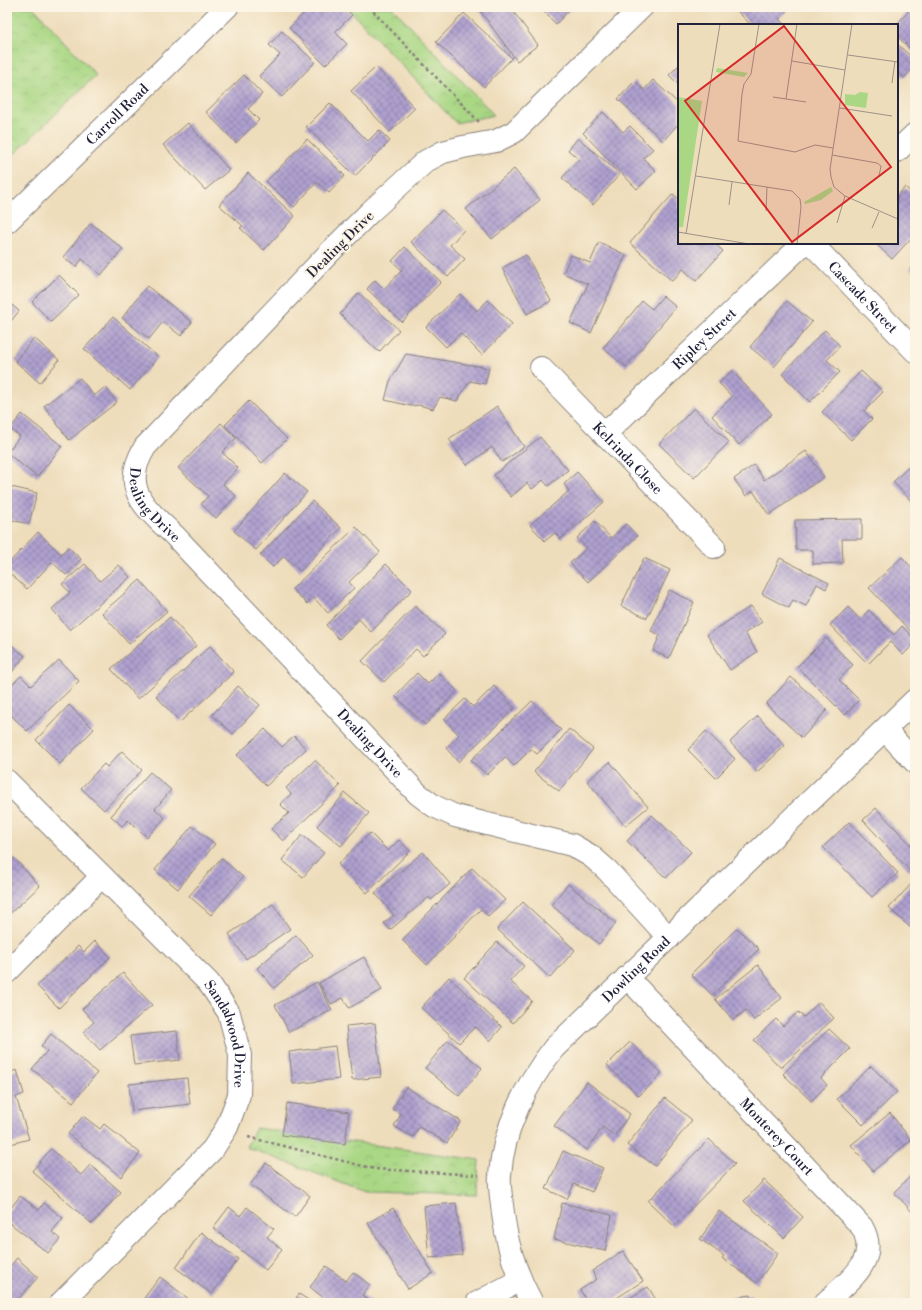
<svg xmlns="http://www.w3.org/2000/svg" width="922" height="1310" font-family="'Libre Bodoni',serif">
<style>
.park{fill:url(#park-crowns);stroke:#667c60}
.building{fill:url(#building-cross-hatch)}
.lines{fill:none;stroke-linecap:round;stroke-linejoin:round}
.minor-casing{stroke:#88807b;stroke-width:24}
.path{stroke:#88807b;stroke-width:2.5;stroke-dasharray:3 3;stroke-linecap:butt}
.minor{stroke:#fff;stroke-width:22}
.labels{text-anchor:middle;stroke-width:4;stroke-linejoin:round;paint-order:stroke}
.street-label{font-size:14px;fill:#22223b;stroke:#fcf5e5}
.inset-road{fill:none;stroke:#9c9288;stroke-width:1}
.view{fill:#d62828;fill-opacity:0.15;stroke:#d62828;stroke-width:2}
.inset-edge{fill:none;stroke:#22223b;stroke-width:2}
</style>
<defs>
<pattern id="park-crowns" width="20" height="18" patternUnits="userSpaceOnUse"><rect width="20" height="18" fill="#a9d784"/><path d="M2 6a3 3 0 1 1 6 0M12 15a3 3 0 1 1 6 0" fill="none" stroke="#91b873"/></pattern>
<pattern id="building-cross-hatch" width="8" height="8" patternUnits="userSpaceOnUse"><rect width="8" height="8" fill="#afa0cf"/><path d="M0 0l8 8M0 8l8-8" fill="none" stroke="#8e82a9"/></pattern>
</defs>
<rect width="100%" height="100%" fill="#fcf5e5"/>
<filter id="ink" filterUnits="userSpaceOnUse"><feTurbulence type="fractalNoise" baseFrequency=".025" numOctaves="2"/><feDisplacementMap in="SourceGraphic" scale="8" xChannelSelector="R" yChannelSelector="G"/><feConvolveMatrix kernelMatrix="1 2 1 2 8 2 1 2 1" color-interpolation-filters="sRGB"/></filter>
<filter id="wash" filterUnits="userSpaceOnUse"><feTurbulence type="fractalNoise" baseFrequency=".012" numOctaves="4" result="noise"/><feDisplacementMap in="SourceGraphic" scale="16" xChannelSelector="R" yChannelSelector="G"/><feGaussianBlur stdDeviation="0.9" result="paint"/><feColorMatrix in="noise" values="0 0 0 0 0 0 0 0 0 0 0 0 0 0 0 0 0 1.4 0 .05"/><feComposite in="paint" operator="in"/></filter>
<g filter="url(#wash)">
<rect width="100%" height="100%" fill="#edb"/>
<!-- park -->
<path class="park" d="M7,7H33L96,75L7,161Z
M347,7H392L494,115L456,123Z
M256,1128L479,1160L477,1195L365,1192L246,1147Z"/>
<g id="blocks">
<!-- building -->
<path class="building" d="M310,7H315L321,13L328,7H344L352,15L335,32L347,44L325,65L289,28Z
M477,7H510L538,45L517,61Z
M539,7H572L556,24Z
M733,7H790L779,19L785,25H751Z
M903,7H915V54L897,36V25H896L908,12Z
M464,13L512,58L484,87L436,42Z
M282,31L315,62L282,97L259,76L280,55L269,45Z
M897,44L915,60V66L904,78L897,71Z
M679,65V85L669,75Z
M376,67L415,108L390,132L351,91Z
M244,75L262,94L248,109L259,120L236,143L206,112Z
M653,80L679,104V123L663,141L618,99L635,81L644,90Z
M330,103L368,141L379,130L390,141L355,176L306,127Z
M603,112L623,132L630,126L653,149L643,158L656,171L637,189L583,133Z
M188,123L229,170L205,190L163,145Z
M578,138L620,174L593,205L562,178L579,159L568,150Z
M307,139L345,176L329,193L317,182L294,207L266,182Z
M514,169L540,200L492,239L466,209Z
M248,173L295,216L264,250L240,228L243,226L219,205Z
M905,187L915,196V234L892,259L875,243H897V196Z
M673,194L679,199V243H714L723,251L696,281L683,269L672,281L630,243Z
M442,210L464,230L450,245L465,259L448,277L411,242Z
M91,223L123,249L101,275L82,259L76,267L63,257Z
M599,242L626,255L591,333L570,323L588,284L563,273L571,255L590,263Z
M405,247L441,282L402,322L367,289L375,280L384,289L402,270L392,261Z
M526,255L551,301L527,314L502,268Z
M915,263V273L910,269Z
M59,275L79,295L51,322L32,302Z
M147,286L192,322L181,336L163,322L149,339L122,318Z
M359,293L399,330L379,352L340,314Z
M460,294L477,311L488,300L512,324L482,355L460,333L446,347L426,327Z
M663,296L676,307L626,367L603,348L642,301L652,309Z
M7,301L19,311L7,326Z
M787,301L812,322L774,367L750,347Z
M113,317L158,357L130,390L84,349Z
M825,330L840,346L827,360L840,372L810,402L782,374Z
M34,338L59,360L40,383L15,361Z
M406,354L489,368L485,384L470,381L457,401L440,397L433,409L419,405L411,406L385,400L390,381Z
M732,371L772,414L739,445L712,416L732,397L719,383Z
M861,371L883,392L864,411L872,419L851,440L822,412Z
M80,378L94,396L105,387L117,402L69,440L44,406Z
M249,401L287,439L262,463L225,425Z
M497,406L524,447L502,462L492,447L467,465L449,439Z
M694,408L729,442L694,478L659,444Z
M22,414L62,446L37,477L7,453L20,436L10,429Z
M221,423L236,438L222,452L238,468L223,484L236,496L216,518L201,504L208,496L178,468Z
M540,437L568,470L548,486L543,480L532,489L527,483L511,497L494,475Z
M806,451L824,477L769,515L753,491L746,496L734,479L754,465L764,480Z
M915,461V505L893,482Z
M577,472L604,502L561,539L555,533L545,541L530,525L569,491L564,484Z
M285,473L307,492L256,550L234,531Z
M7,486L37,493L29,524L7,519Z
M312,501L341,528L300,571L284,556L273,567L260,555Z
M862,519V539H842L843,563L813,564V550H796L795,520Z
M595,521L611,538L626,524L637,536L588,582L570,563L587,548L577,538Z
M356,527L380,552L349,582L354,588L328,613L313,597L307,604L292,589Z
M38,532L61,554L68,547L81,559L66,575L52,562L27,589L7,571V565Z
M902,557L915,571V636L869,588Z
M644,558L670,570L647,618L621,606Z
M780,558L829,583L826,589L817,584L806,606L793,600L789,608L762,594Z
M85,564L100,581L119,565L130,577L70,630L52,609L70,593L62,584Z
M386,564L412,590L371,632L359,619L339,639L326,625Z
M140,580L167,611L129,644L102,613Z
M669,590L694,602L669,658L653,651L660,635L651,631Z
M415,606L445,634L423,656L416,649L384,682L362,661Z
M751,606L762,622L745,633L757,652L730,670L707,635Z
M848,607L860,619L869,610L894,635L902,626L915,639V643L903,655L890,642L868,664L830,625Z
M170,617L196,646L138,699L111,669Z
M826,638L853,665L839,680L859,700L845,715L797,667Z
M10,644L25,656L7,678V648Z
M210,646L234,672L180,722L156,696Z
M59,660L79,681L27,731L7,711V689L21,676L31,686Z
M417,673L428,684L439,673L457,691L425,725L395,696Z
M791,677L827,710L802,738L766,704Z
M238,686L260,705L233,734L212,715Z
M494,686L515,708L458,762L446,748L459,735L444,719L465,699L473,707Z
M532,701L561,730L537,754L531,749L514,766L505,757L487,775L471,760Z
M69,705L94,729L60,764L36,740Z
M758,716L785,746L757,772L730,742Z
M265,729L282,747L294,736L306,749L266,786L237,755Z
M569,729L593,749L559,791L534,772Z
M706,731L735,759L716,778L688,750Z
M122,751L142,770L104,810L81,788L104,764L107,767Z
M315,760L340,786L283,841L271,829L289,813L280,804L291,794L286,788Z
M610,762L648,807L625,826L587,781Z
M150,772L171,790L155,809L165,818L147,837L128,820L122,826L111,816Z
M345,793L369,813L341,846L317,826Z
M876,808L915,849V866L910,871L863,820Z
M652,815L691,852L666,878L627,841Z
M849,822L898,873L872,897L823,847Z
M192,826L215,844L178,889L155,870Z
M370,833L388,851L399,840L410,851L367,893L338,864Z
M302,835L324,853L303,877L282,860Z
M423,852L450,884L431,900L429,897L390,930L384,923L394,915L375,893Z
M14,858L40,886L7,916V865Z
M221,858L243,877L211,915L189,896Z
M472,868L505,900L488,916L481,909L427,965L402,940Z
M915,880V932L889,908Z
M568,884L616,923L599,944L551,905Z
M523,902L575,950L550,978L497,929Z
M273,904L290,929L246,959L229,934Z
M737,928L759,949L712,995L691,974Z
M296,935L313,955L274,988L257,968Z
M95,941L110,957L59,1008L37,986L78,946L84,952Z
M497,942L524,966L510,981L532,1001L513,1023L464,978Z
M364,957L382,990L349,1008L343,998L331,1004L319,983Z
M758,965L782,998L754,1020L746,1010L733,1020L715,999Z
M123,973L152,1005L100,1050L83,1032L94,1022L82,1009Z
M449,977L502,1027L490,1041L475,1027L459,1043L421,1008Z
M317,982L332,1010L289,1032L275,1005Z
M819,1002L834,1018L781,1068L754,1040L776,1019L783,1026L798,1012L804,1017Z
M375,1023L381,1077L352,1080L346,1026Z
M829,1029L850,1049L821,1078L827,1085L811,1101L783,1074Z
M177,1031L180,1060L134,1065L130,1036Z
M51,1034L97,1073L73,1102L32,1069L47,1051L41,1046Z
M448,1040L482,1068L459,1096L425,1068Z
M630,1042L662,1073L639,1096L607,1065Z
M335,1046L339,1079L293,1084L289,1052Z
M871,1066L897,1092L863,1125L837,1099Z
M17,1070L24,1094L16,1097L29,1139L7,1145V1073Z
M187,1078L190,1104L132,1111L129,1084Z
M587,1082L630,1114L614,1136L603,1127L587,1150L554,1126Z
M406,1087L461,1121L447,1143L419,1127L413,1137L394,1126L401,1114L392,1109Z
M665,1098L692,1120L655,1166L627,1145Z
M287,1103L349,1112L345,1144L282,1135Z
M890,1113L911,1140L873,1171L851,1145Z
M83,1116L100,1129L104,1124L140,1153L121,1177L68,1134Z
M709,1139L735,1164L674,1226L648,1201Z
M51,1149L81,1175L90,1165L121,1192L92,1224L32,1171Z
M563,1151L603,1168L592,1192L574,1184L567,1199L546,1189Z
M266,1163L310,1196L295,1217L250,1185Z
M915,1172V1215L894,1192Z
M764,1180L803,1217L784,1238L744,1201Z
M20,1196L39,1210L44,1203L63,1218L52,1232L60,1239L48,1253L7,1221V1213Z
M456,1203L462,1255L429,1258L424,1206Z
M562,1203L612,1215L605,1251L554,1239Z
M229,1207L240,1216L247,1207L274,1229L267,1237L282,1250L266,1270L213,1228Z
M393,1208L433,1273L408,1289L368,1223Z
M719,1211L778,1253L757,1283L722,1258L724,1256L700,1239Z
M201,1232L238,1259L212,1294L176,1268Z
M623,1251L643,1281L609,1303H588L580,1290L597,1279L592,1271Z
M17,1258L38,1277L15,1303H7V1270Z
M326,1266L346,1281L353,1272L370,1285L362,1295L373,1303H330L310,1287Z
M160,1277L194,1303H151L144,1298Z
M648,1287L658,1303H621Z
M299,1294L313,1303H293Z
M751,1295L752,1303H719L718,1300Z"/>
</g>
</g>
<g filter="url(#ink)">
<use href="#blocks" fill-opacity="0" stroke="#88807b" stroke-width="1"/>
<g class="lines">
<!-- minor casing -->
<g class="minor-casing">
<g id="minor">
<path id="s1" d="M642,7L514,132L496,141L463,147L443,152L426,161L370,212L329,253L145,447C142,452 139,458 137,464C126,497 155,516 175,536L418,794L434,806L455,816L572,845L591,856L607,870L669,938"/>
<path d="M897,151L915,134"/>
<path id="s2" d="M7,222L227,7"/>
<path id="s3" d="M811,243L915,351"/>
<path id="s4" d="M541,368L714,547"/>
<path id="s5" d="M604,435L804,243"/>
<path d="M885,730L915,762"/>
<path id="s6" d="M7,781L209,983L229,1013L240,1055L239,1095L227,1127L213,1149L61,1303"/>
<path d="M7,972L102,876"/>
<path id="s7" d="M627,977L862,1227C881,1261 847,1282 825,1303"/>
<path d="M477,1303L520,1280"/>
<path id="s8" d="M532,1303C514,1270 506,1242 502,1205C501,1196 499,1185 500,1175C503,1129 526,1084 554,1048L915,700"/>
</g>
</g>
<!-- path -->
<path class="path" d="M369,7L479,122
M248,1137L375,1169L479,1175"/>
<!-- minor -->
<use href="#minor" class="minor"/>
</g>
</g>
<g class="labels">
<!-- street labels -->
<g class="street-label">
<text dy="5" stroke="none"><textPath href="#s2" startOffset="154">Carroll Road</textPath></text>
<text transform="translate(340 244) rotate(-45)" y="5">Dealing Drive</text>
<text dy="5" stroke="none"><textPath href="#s3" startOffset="75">Cascade Street</textPath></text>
<text dy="5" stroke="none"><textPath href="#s5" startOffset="139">Ripley Street</textPath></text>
<text dy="5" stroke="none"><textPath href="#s4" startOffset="125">Kelrinda Close</textPath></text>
<text dy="5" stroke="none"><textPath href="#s1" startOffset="740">Dealing Drive</textPath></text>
<text dy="5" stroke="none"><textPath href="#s1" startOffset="1064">Dealing Drive</textPath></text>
<text dy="5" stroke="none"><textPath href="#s8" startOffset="387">Dowling Road</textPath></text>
<text dy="5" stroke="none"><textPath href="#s6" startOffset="341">Sandalwood Drive</textPath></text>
<text dy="5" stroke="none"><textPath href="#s7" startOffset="219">Monterey Court</textPath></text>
</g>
</g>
<!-- overview -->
<g transform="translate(678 24)">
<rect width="220" height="220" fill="#edb"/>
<path d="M39,44L70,49L66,53L38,48ZM182,68L190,69L188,84L167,81V70L177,71ZM0,73L24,77L5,203H0ZM153,163L155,167L143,176L127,180L126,178Z" fill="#a9d784"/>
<path class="inset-road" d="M81,0L73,50L66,60L64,70L60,117L117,128L137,121L155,124M174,0L152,145L153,153L156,163L167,172L220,195M170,31L220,38M114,37L167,46M214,59L217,37M95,73L128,78M108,75L119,0M162,84L214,92M154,131L199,139L203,142L201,152M18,152L114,167L122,175L123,183L119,220M51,181L54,158M88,187L89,163M159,199L167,172M194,204L201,188M0,208L71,220M8,210L42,0"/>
<path class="view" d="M106,2L213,143L114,218L7,77Z"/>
<rect width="220" height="220" class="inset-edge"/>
</g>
<!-- margin -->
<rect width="922" height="1310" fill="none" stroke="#fcf5e5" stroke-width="24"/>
</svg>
